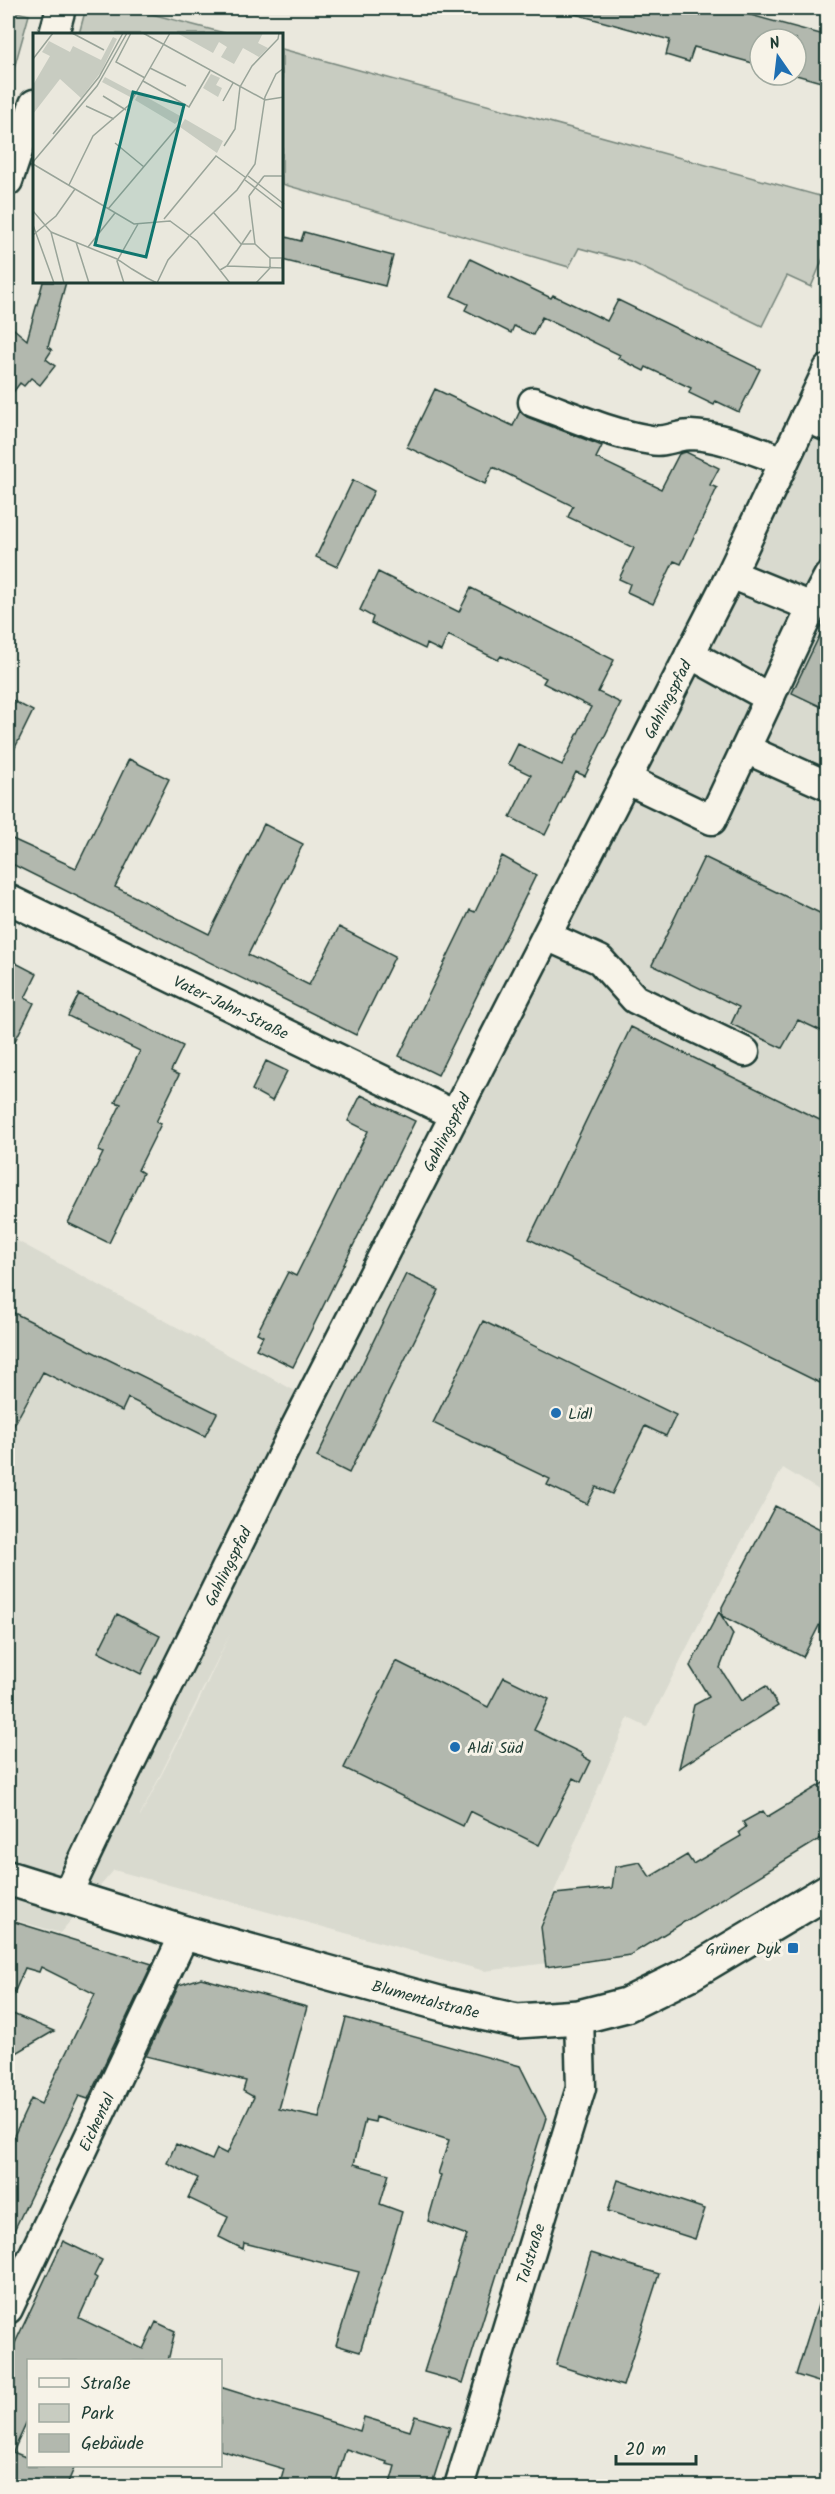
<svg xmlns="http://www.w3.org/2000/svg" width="835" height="2494" font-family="Kalam,sans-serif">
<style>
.built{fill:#d9dacf;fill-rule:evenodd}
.green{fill:#c8ccc1;stroke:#74847a;stroke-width:1.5}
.building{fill:#b2b8ae;stroke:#1f3d34;stroke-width:1.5}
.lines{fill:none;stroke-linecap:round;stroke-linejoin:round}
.minor-casing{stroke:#1f3d34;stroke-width:33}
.major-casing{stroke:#1f3d34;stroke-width:38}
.minor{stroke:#f7f3e8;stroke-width:28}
.major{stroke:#f7f3e8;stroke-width:33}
.poi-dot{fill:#1f6fb2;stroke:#f7f3e8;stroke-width:2}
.labels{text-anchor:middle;stroke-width:6;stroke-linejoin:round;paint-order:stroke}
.street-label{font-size:16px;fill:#1f3d34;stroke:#f7f3e8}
.poi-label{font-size:16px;fill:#1f3d34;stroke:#f7f3e8;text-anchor:start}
.inset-road{fill:none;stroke:#99a499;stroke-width:1.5}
.view{fill:#0f766e;fill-opacity:0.15;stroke:#0f766e;stroke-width:3}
.inset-edge{fill:none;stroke:#1f3d34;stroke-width:3}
</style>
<rect width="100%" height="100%" fill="#eae8dd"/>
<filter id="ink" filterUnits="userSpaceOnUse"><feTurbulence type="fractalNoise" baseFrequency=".0167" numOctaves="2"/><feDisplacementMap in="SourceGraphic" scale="12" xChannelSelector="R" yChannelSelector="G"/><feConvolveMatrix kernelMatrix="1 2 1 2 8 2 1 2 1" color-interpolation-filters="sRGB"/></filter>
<g filter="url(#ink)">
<!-- built -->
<path class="built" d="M827,407V1495L783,1468L728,1566L647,1727L628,1718L539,1927L548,1963L485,1971L114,1870L60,1933L8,1918V1236L325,1407ZM230,1634L195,1709L140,1817V1816Z"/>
<!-- green -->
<path class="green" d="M86,8H129L228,34H79Z
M8,10L29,15L8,90Z
M282,49L827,198V249L811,287L787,276L762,326L631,262L579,248L569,267L282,184Z"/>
<!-- building -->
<path class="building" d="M576,8H725L828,36V84L796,75V39H760V65L694,47L689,62L666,55L670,40L575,14Z
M304,232L393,256L385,286L282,260V236L301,241Z
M470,259L551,298L553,295L607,321L618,300L760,369L739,412L716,401L714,405L689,393L691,388L646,367L644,371L618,358L620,355L542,317L533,335L514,326L511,333L465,310L468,304L451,296Z
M43,282H66L48,347L52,350L46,359L55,366L40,385L31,378L24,386L20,383L8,399V324L27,340Z
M435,389L513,426L520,411L527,417L592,442L602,446L596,458L661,489L679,454L686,452L719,468L710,485L717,488L681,564L674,561L653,604L627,592L630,584L619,579L634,548L568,517L573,506L493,467L485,484L407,447Z
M353,480L374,491L337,567L316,557Z
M378,572L459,612L471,588L614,660L598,692L621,703L585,776L576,772L545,835L510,817L531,775L508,764L518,744L562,765L591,707L543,683L546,678L501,656L498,660L448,635L441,651L427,644L425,649L371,623L373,617L360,610Z
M828,618V710L792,693Z
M8,698L33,711L8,762Z
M129,759L169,779L115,887L209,934L264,824L303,844L248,955L309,985L339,927L395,956L356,1035L8,862V837L76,868Z
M502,856L536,875L438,1075L399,1056L470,910L475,912Z
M704,857L828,917V1034L798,1020L782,1048L731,1024L739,1007L652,965Z
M8,959L37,974L25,998L34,1003L8,1055Z
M79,994L183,1046L171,1071L179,1075L156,1122L161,1124L138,1170L143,1173L109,1243L68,1223L103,1153L98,1151L121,1104L115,1102L140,1051L68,1016Z
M631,1027L828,1124V1369L820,1383L529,1239Z
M266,1061L287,1071L272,1101L252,1090Z
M361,1095L415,1121L293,1367L256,1349L263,1336L257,1333L288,1272L296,1276L368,1131L348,1121Z
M406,1274L439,1290L349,1473L317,1457Z
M8,1310L217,1413L205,1436L128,1398L122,1411L43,1372L8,1436Z
M483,1321L676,1415L666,1436L645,1426L612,1494L596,1487L587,1504L547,1485L550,1479L433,1423Z
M775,1506L828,1533V1608L803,1657L722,1616V1607Z
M719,1612L733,1634L720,1668L741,1701L766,1686L778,1706L679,1768L694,1705L709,1697L690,1666Z
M117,1614L160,1636L141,1674L98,1652Z
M396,1661L488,1707L504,1677L549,1699L534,1730L583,1754L582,1756L591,1761L581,1782L574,1778L539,1845L470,1811L463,1826L344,1768Z
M828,1780V1834L630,1955L546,1967L541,1927L555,1894L612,1888L615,1867L640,1862L650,1877L687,1855L693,1864L741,1836L739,1832L746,1827L743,1822L763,1811L767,1817Z
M8,1920L152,1964L88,2099L79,2096L8,2243V2149L31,2099L41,2104L95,1994L41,1967L39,1972L25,1968L8,2007Z
M201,1978L307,2007L279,2109L319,2118L346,2018L520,2066L546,2118L463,2383L424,2372L467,2235L428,2221L441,2175L438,2174L449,2140L376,2117L375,2122L365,2120L354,2164L389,2174L380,2204L402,2212L360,2352L336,2345L359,2272L244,2243L243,2249L219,2237L228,2217L188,2198L198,2178L167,2163L176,2144L212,2160L217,2149L227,2154L254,2097L243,2091L246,2081L146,2056L179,1985Z
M8,2012L54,2031L8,2058Z
M618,2180L705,2209L695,2239L608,2211Z
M63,2241L102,2260L94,2276L97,2278L79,2318L143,2349L156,2322L175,2331L168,2361H28V2420L13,2452L28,2458V2466H75L66,2487H8V2358Z
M591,2253L659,2274L623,2386L556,2365Z
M823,2289L828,2290V2385L796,2375Z
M220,2387L360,2431L364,2417L410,2431L415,2416L450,2427L431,2487H389L395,2466L386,2464L387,2462L346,2449L334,2487H279L284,2469L220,2450Z"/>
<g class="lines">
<!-- minor casing -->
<g class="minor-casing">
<g id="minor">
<path d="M54,34L61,8"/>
<path d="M8,181L34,104"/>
<path d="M533,402C572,416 610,434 651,440C665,443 677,435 691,435C723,436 755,451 784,461"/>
<path d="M805,417L828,427"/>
<path d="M812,607L828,577"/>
<path d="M690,654L770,698"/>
<path d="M746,749L828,786"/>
<path d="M626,779L712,820L812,607L731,574"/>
<path id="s1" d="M8,899L455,1115"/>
<path d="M547,936L600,960L635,999L745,1052"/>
<path id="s2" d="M67,1895C140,1738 220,1584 295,1428L731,574L828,369"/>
<path id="s3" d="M8,2309L185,1933"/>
<path id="s4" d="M459,2486L581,2088L579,2017"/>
</g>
</g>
<!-- major casing -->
<g class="major-casing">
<g id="major">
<path id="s5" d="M8,1878L185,1933L446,2005L517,2021L579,2017L626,2005L689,1974L828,1891"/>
</g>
</g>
<!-- minor -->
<use href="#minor" class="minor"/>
<!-- major -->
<use href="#major" class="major"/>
</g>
</g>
<!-- markers -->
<g class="poi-dot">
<circle cx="556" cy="1413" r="6"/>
<circle cx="455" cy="1747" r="6"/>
<rect x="787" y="1942" width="12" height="12" rx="3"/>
</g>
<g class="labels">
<!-- street labels -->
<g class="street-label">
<text dy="6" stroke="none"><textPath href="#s2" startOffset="1338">Gahlingspfad</textPath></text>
<text dy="6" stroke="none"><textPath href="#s1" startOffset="248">Vater-Jahn-Straße</textPath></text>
<text dy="6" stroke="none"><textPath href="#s2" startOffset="852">Gahlingspfad</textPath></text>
<text dy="6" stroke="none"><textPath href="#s2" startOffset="366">Gahlingspfad</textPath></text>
<text dy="6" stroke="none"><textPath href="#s5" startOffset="435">Blumentalstraße</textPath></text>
<text dy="6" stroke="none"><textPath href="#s3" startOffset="207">Eichental</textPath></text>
<text dy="6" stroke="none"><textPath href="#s4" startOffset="243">Talstraße</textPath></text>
</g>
<!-- poi labels -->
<g class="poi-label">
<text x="568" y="1419">Lidl</text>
<text x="467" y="1753">Aldi Süd</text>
<text x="781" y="1954" text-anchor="end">Grüner Dyk</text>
</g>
</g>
<!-- overview -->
<g transform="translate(33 33)">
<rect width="250" height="250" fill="#eae8dd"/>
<path d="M144,0H230L225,10L235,15L226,24L210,15L201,31L188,24L194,14L186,9L180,20ZM80,4L84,6L68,39L48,65L27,46L0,81V52L17,23L9,19L16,8L37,19L40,13L68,27ZM178,41L187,45L183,52L189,55L185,64L170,55ZM72,44L102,60L99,65L69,49ZM106,60L149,84L142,91L102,67ZM152,86L190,108L184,120L147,94Z" fill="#c8ccc1"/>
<path class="inset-road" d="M39,0L71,17M98,0L83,29L112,45M110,0L232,67L251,64M0,26L20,0M117,35L153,53M110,48L156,74L177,38M70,63L93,77M190,68L200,50M53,73L81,86M20,101L66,44L90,0M82,110L111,134M191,113L202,96L207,54L219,33L245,6L246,0M0,129L64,53L94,0M0,131L101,191L137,188L164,208L197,250M215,143L251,171M231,143H251M212,147L251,177M36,152L60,103L96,72L137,0M216,163L222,211M216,163L231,143M75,176L147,91M0,178L18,199L31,250M181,180L208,211H222M131,186L183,123L212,144M0,192L21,250M0,192L21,250M18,199L84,226L85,227L87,228L99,236L114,245L124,250L135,227L156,203M0,202L23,183L42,156M157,202L204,157L222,131L232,64L243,41L251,35M43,209L56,250M222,211L237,225M55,214L82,180M194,233L251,235M187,237L194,233L218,197M91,250L84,228L105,191M223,250L237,235V225H249V235"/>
<path class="view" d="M100,59L151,72L113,224L62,212Z"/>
<rect width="250" height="250" class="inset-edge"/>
</g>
<!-- margin -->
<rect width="835" height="2494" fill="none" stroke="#f7f3e8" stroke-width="30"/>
<rect x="15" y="15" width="805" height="2464" fill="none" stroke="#1f3d34" stroke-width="2" filter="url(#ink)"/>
<!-- legend -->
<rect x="27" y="2359" width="195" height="108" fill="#f7f3e8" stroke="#a1aaa0" stroke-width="1.5"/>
<rect x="39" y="2378" width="30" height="9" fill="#f7f3e8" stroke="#a1aaa0" stroke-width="1.5"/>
<text x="81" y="2389" font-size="18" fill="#1f3d34">Straße</text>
<rect x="39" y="2404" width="30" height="18" fill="#c8ccc1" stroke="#a1aaa0" stroke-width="1.5"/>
<text x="81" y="2419" font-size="18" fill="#1f3d34">Park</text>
<rect x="39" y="2434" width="30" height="18" fill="#b2b8ae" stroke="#a1aaa0" stroke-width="1.5"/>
<text x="81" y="2449" font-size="18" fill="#1f3d34">Gebäude</text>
<!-- north arrow -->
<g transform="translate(778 57) rotate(346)"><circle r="28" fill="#f7f3e8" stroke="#a1aaa0" stroke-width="1.5"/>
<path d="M0-4.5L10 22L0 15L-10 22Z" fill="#1f6fb2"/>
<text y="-9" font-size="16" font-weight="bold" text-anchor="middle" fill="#1f3d34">N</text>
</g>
<!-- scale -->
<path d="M616 2455v9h80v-9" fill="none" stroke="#1f3d34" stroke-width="3"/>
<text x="625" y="2455" font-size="18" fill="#1f3d34" stroke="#f7f3e8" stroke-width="4.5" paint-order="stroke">20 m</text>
</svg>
